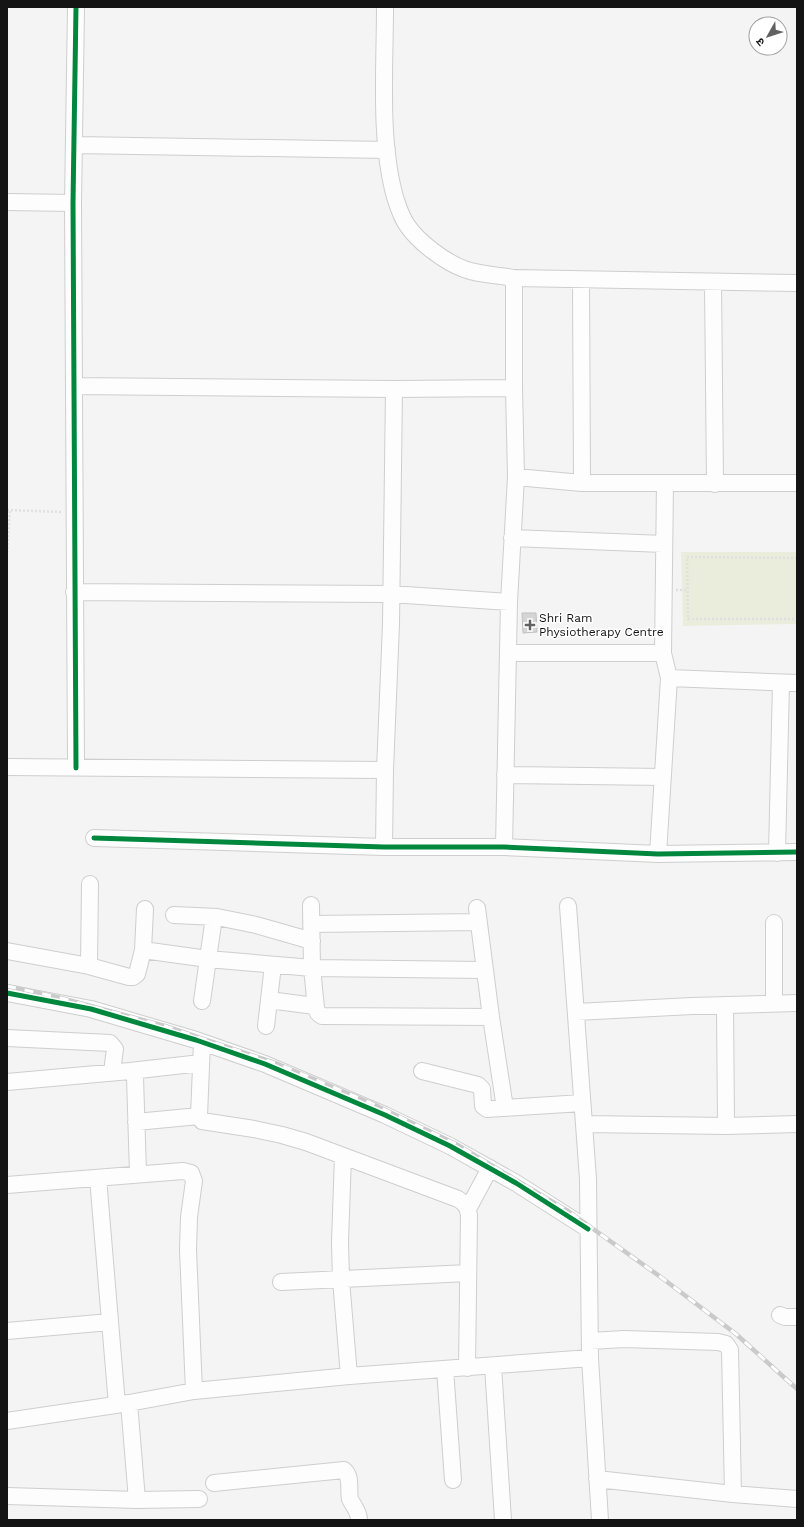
<svg xmlns="http://www.w3.org/2000/svg" width="804" height="1527" font-family="'Work Sans','Noto Sans Devanagari',sans-serif">
<style>
.green{fill:#eaeddc}
.building{fill:#d6d5d6;stroke:#c0c0c0}
.lines{fill:none;stroke-linecap:round;stroke-linejoin:round}
.minor-casing{stroke:#cecece;stroke-width:18}
.path{stroke:#e0e0e0;stroke-width:2.5;stroke-dasharray:2 2;stroke-linecap:butt}
.minor{stroke:#fdfdfd;stroke-width:16}
.rail-casing{stroke:#cacaca;stroke-width:4.5}
.rail{stroke:#fff;stroke-width:3;stroke-dasharray:9;stroke-linecap:butt}
.cycleway-casing{stroke:#fff;stroke-width:8}
.cycleway{stroke:#00873e;stroke-width:5}
.poi-dot{fill:#626262;stroke:#fff;stroke-width:1.5}
.labels{text-anchor:middle;stroke-width:3;stroke-linejoin:round;paint-order:stroke}
.poi-label{font-size:12px;fill:#141414;stroke:#fff;text-anchor:start}
</style>
<rect width="100%" height="100%" fill="#f4f4f4"/>
<!-- green -->
<path class="green" d="M681,552H797V624L683,626Z"/>
<!-- building -->
<path class="building" d="M522,613H536L537,632L523,633Z"/>
<g class="lines">
<!-- minor casing -->
<g class="minor-casing">
<path id="minor" d="M385,7C385,67 379,140 395,197C398,206 401,217 407,225C418,242 445,262 464,269C480,275 498,275 514,278L797,283
M75,145L387,150
M7,202L73,203
M581,280L582,483
M713,282L715,484
M74,386L394,389L514,388
M516,477L582,483H797
M512,538L664,544
M74,592L391,594L509,602
M509,653H663
M669,678L797,683
M7,767L385,770
M76,768L73,203L76,7
M505,775L663,777
M94,838L384,847H504L658,854L797,852
M384,847L385,770L391,624L394,389
M504,847L509,602L516,477L514,388V278
M777,853L781,683
M658,854L669,678L663,653L665,483
M311,905L312,968L316,1008L318,1013L322,1016L491,1017
M568,906L588,1179L590,1358L600,1520
M477,908L491,1017L505,1108
M145,909L143,950L208,959L312,968L485,970
M174,915L217,917L256,925L312,941
M774,923V1004
M312,924L479,922
M7,951L89,966L129,977H133L137,974L143,950
M89,966L90,884
M7,993L91,1009L196,1040L265,1064L385,1115L450,1146L516,1183L588,1229
M269,1000L315,1006
M202,1001L214,917
M725,1005L726,1126
M576,1012L692,1006L797,1003
M266,1026L273,965
M7,1038L110,1043L115,1049L112,1072
M202,1042L199,1116L202,1121L254,1129L282,1135L306,1142L458,1199C465,1203 468,1207 469,1215L467,1368
M130,1071L135,1077L138,1174
M422,1071L478,1085L482,1089L483,1106L487,1109L582,1103
M7,1082L130,1071L201,1063
M136,1122L199,1116
M584,1124L726,1126L797,1124
M343,1156L340,1242L341,1280L349,1376
M98,1178L117,1405
M7,1185L183,1171L191,1173L194,1181L189,1217L188,1250L194,1391
M468,1209L490,1168
M281,1282L468,1273
M780,1315L785,1317H797
M7,1331L110,1322
M590,1341L624,1339L718,1342L726,1344L730,1350L733,1494
M493,1366L503,1520
M445,1369L453,1480
M129,1403L137,1500
M7,1421L129,1403L194,1391L349,1376L590,1358
M597,1479L733,1494L797,1499
M214,1483L344,1470C352,1477 348,1489 350,1499C353,1506 359,1511 359,1520
M7,1496L137,1500L199,1499"/>
</g>
<!-- path -->
<path class="path" d="M7,510L62,512
M7,553L10,510
M797,558L687,557L688,619H797
M676,590H688"/>
<!-- minor -->
<use href="#minor" class="minor"/>
<!-- rail casing -->
<g class="rail-casing">
<path id="rail" d="M7,986L61,998L165,1026L278,1064L371,1103L456,1144L568,1211L662,1278L736,1334L797,1389"/>
</g>
<!-- rail -->
<use href="#rail" class="rail"/>
<!-- cycleway casing -->
<g class="cycleway-casing">
<path id="cycleway" d="M76,768L73,203L76,7
M94,838L384,847H504L658,854L797,852
M7,993L91,1009L196,1040L265,1064L385,1115L450,1146L516,1183L588,1229"/>
</g>
<!-- cycleway -->
<use href="#cycleway" class="cycleway"/>
</g>
<!-- markers -->
<path class="poi-dot" d="M528 619h4v4h4v4h-4v4h-4v-4h-4v-4h4z"/>
<g class="labels">
<!-- poi labels -->
<g class="poi-label">
<text x="539" y="622">Shri Ram<tspan x="539" dy="14">Physiotherapy Centre</tspan></text>
</g>
</g>
<!-- border -->
<rect width="804" height="1527" fill="none" stroke="#141414" stroke-width="16"/>
<!-- north arrow -->
<g transform="translate(768 36) rotate(231)"><circle r="19" fill="#ffffff" stroke="#a1a1a1"/>
<path d="M0-3L7 15L0 10L-7 15Z" fill="#626262"/>
<text y="-6" font-size="11" font-weight="bold" text-anchor="middle" fill="#141414">उ</text>
</g>
</svg>
